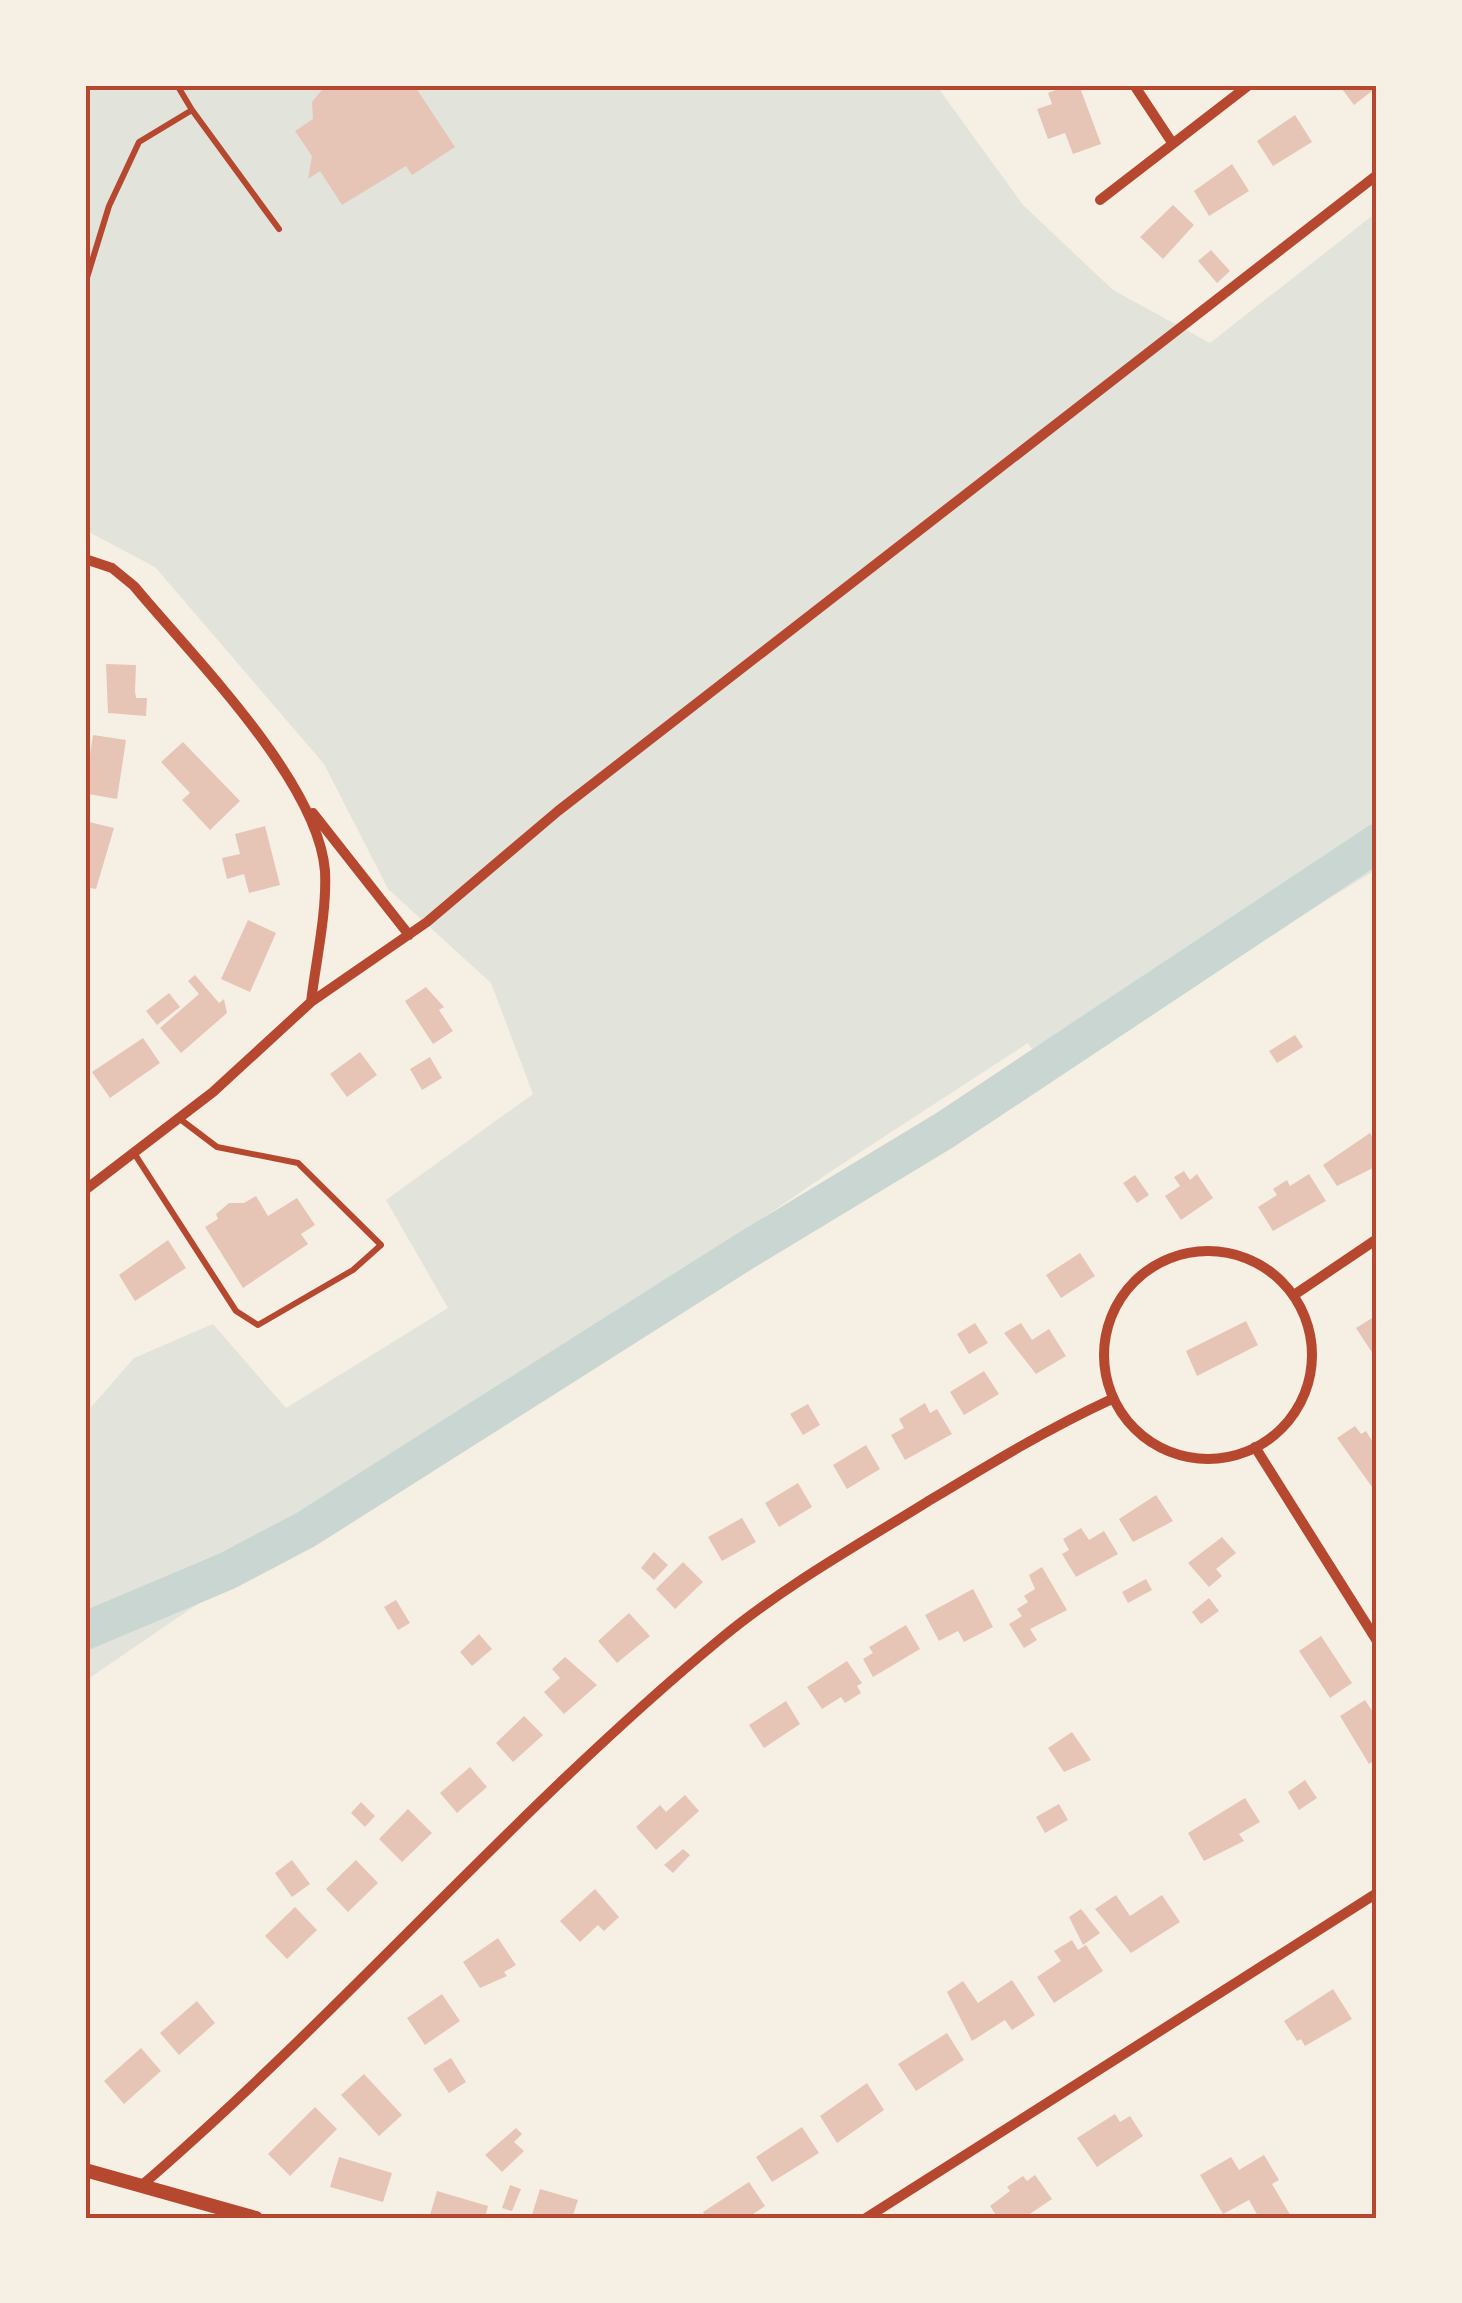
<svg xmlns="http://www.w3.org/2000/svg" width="1462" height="2303" font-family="Cabin,sans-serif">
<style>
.green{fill:#e2e4dc}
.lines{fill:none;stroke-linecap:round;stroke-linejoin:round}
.river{stroke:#c9d6d2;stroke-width:38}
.building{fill:#e6c5b7}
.service{stroke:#b5482f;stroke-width:6}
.minor{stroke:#b5482f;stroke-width:10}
.tertiary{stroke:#b5482f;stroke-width:14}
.neatline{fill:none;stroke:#b5482f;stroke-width:4}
</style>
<rect width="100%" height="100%" fill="#f6efe4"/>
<!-- green -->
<path class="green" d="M85,85H936L1023,205L1113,290L1210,343L1377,212V869L1048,1073L1028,1043L836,1168L85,1681V1414L134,1358L213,1324L286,1408L448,1308L386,1200L533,1094L491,983L388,889L324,764L155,567L85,530Z"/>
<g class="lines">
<!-- river -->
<path class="river" d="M85,1631L227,1571L305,1530L745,1251L945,1130L1377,843"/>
</g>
<!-- building -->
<path class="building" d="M326,85H414L455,147L412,175L406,166L342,205L320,171L308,179L312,156L295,131L313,119L312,102Z
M1070,85H1079L1101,144L1073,154L1065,133L1048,139L1037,109L1052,104L1048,93Z
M1339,85H1377V87L1354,105Z
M1295,115L1312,142L1273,166L1257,141Z
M1232,164L1249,191L1209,216L1194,191Z
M1173,205L1194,225L1163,259L1140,237Z
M1211,250L1230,271L1217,283L1198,261Z
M106,664L136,665L135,691L136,698H147L146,716L108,713Z
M93,735L126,740L117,799L88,794L90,782L86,781Z
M183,742L240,801L210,830L182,800L190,793L161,762Z
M85,821L114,828L96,889L85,887Z
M265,826L280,885L249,893L244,874L227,879L222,858L240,854L235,834Z
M248,920L276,933L250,992L221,979Z
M195,975L219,1003L224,999L227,1013L181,1053L160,1028L199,994L188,981Z
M426,987L444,1007L439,1010L453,1031L433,1044L405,1001Z
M169,993L180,1007L157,1025L146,1011Z
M1295,1035L1303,1047L1277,1063L1269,1051Z
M143,1038L160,1063L110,1098L92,1072Z
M360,1052L377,1075L347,1097L330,1074Z
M430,1057L442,1078L422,1090L410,1069Z
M1370,1133L1377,1144V1166L1337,1186L1323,1165Z
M1184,1171L1190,1180L1197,1174L1213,1198L1181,1220L1165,1196L1180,1186L1174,1177Z
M1309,1174L1326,1201L1273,1231L1258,1207L1277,1195L1273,1189L1287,1180L1290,1186Z
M1135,1175L1149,1195L1137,1203L1123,1183Z
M256,1196L268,1216L297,1198L315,1225L301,1234L308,1244L243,1288L205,1227L218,1219L216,1214L229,1203H244Z
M168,1240L186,1268L135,1301L119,1275Z
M1080,1253L1095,1276L1061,1298L1046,1275Z
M1377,1315V1352L1373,1354L1356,1328Z
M1246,1321L1258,1345L1197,1376L1186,1351Z
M975,1323L988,1343L969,1354L957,1334Z
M1021,1323L1032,1340L1049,1329L1066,1356L1036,1374L1004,1333Z
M984,1371L999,1394L964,1415L950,1392Z
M925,1403L930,1413L937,1409L952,1434L905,1460L891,1435L904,1428L899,1419Z
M808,1404L820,1425L803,1435L790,1414Z
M1355,1426L1361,1434L1366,1431L1377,1449V1494L1337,1438Z
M866,1445L880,1469L847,1489L833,1465Z
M798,1483L812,1507L779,1527L765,1503Z
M1156,1495L1173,1521L1133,1542L1119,1519Z
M742,1518L756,1542L722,1561L708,1537Z
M1081,1528L1089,1540L1104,1531L1118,1554L1076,1577L1062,1554L1069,1550L1063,1539Z
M1222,1537L1236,1553L1216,1569L1222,1576L1209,1587L1188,1563Z
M654,1552L668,1565L654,1580L641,1568Z
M683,1562L703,1582L675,1609L656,1589Z
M1042,1567L1067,1610L1030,1629L1037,1640L1024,1648L1009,1624L1022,1616L1017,1609L1028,1602L1024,1596L1035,1589L1029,1575Z
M1146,1579L1152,1590L1128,1603L1122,1592Z
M973,1589L993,1627L964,1642L958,1631L939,1641L925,1615Z
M1209,1598L1219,1611L1201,1624L1192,1612Z
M396,1600L410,1623L398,1630L384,1607Z
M629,1613L650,1636L617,1663L598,1641Z
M906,1625L920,1649L873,1677L863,1659L873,1653L869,1647Z
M479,1634L492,1649L472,1666L460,1652Z
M1321,1636L1352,1683L1330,1698L1299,1651Z
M565,1657L597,1685L564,1714L544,1692L560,1678L552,1669Z
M847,1661L862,1683L857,1686L861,1693L845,1703L841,1697L822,1709L807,1687Z
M1365,1700L1377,1718V1759L1369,1764L1340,1716Z
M786,1701L800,1724L764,1748L749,1725Z
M524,1716L543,1735L513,1762L496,1743Z
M1072,1732L1091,1760L1064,1772L1048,1748Z
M470,1767L487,1787L457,1813L440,1793Z
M1305,1780L1317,1798L1299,1810L1288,1792Z
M685,1795L699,1811L656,1850L636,1827L660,1805L666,1812Z
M1245,1798L1260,1822L1239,1834L1244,1841L1204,1861L1188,1833Z
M361,1802L375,1816L365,1827L351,1813Z
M1059,1804L1068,1820L1045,1833L1036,1817Z
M408,1809L432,1833L402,1862L379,1839Z
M683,1849L690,1855L673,1873L664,1865Z
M292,1860L310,1884L292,1897L275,1873Z
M356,1860L378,1883L348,1912L326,1889Z
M595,1889L619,1917L604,1931L598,1925L580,1942L560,1921Z
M1116,1895L1130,1916L1162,1895L1180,1922L1131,1953L1095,1909Z
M295,1907L317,1930L287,1959L265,1936Z
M1081,1909L1100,1933L1083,1945L1069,1917Z
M498,1938L516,1965L504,1972L507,1976L480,1988L463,1962Z
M1072,1940L1078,1950L1086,1945L1103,1971L1054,2003L1037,1977L1061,1961L1054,1951Z
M1012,1980L1035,2015L1012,2030L1005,2020L972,2041L947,1992L963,1981L978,2003Z
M1333,1989L1352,2019L1305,2046L1301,2039L1297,2041L1284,2021Z
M442,1994L460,2021L425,2045L407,2018Z
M197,2001L215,2023L179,2055L160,2033Z
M947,2033L964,2060L916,2091L898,2064Z
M141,2048L161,2071L124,2104L104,2081Z
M451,2058L466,2082L449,2093L433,2069Z
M364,2074L402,2115L379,2136L341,2095Z
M867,2083L884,2110L837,2143L820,2116Z
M315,2107L337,2129L290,2176L268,2154Z
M1115,2114L1120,2122L1130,2116L1143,2136L1097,2167L1077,2138Z
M802,2127L819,2153L772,2182L756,2157Z
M516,2128L522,2134L514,2142L524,2151L502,2172L485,2155Z
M1264,2155L1279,2180L1272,2184L1292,2218H1259L1249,2200L1223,2214L1200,2175L1231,2157L1239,2170Z
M339,2157L392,2173L383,2202L330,2187Z
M1035,2175L1052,2199L1024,2218H998L990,2206L1010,2191L1007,2187L1023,2176L1027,2181Z
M749,2182L765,2206L747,2218H706L703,2212Z
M510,2185L521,2189L512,2211L502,2208Z
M540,2189L578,2200L572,2218H531Z
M437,2191L488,2206L485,2218L430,2215Z"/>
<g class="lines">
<!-- service -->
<path class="service" d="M177,85L192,110
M85,284L109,206L139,142L192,110L279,229
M134,1153L236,1311L258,1325L353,1270L381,1245L298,1163L217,1147L180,1119"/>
<!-- minor -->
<path class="minor" d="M1134,85L1171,141
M1100,200L1249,85
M85,559L112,568L134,586C192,656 318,781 325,871C327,913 316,960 311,1002L213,1092L85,1190
M313,813L409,935
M311,1002L427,922L558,811L1377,175
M1104 1355a104 104 0 1 1 208 0a104 104 0 1 1-208 0Z
M1294,1295L1377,1239
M1255,1447L1377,1641
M141,2186C342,2013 515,1809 719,1640C784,1586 856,1546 927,1502C988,1465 1047,1429 1112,1399
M866,2218L1377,1893"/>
<!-- tertiary -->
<path class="tertiary" d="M85,2170L256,2218"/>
</g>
<!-- border -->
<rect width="1462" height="2303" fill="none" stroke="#f6efe4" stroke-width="175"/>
<rect x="88" y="88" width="1286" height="2128" class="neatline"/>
</svg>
